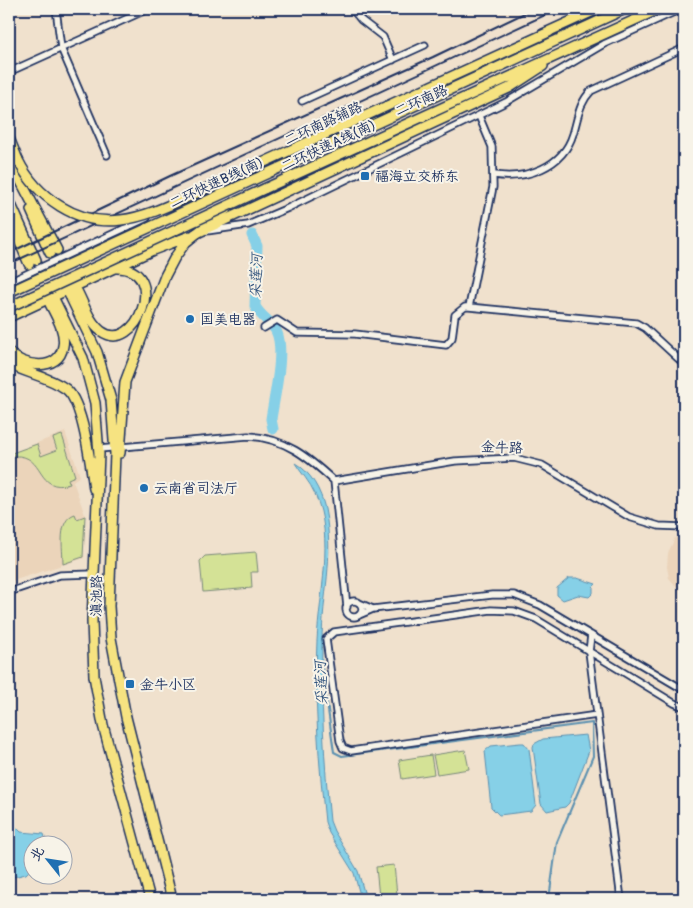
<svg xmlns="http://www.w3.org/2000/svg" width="693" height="908" font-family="Pangolin,'LXGW WenKai TC',sans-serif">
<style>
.built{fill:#ebd4ba}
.green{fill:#d4e296;stroke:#78887a}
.water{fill:#86d0e7;stroke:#5b90b0}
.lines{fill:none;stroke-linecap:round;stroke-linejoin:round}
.stream{stroke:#5b90b0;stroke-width:2}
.river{stroke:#86d0e7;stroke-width:11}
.primary-tunnel{stroke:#c5bdb7;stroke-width:9;stroke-dasharray:9 4.5;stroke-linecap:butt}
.minor-casing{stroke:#1b2f5e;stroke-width:9}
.primary-casing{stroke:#1b2f5e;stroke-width:12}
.trunk-casing{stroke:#1b2f5e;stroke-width:12}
.minor{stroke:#f7f3e8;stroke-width:5.5}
.primary{stroke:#f6e381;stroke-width:9}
.trunk{stroke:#f6e381;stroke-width:9}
.rail{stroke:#1b2f5e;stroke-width:2}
.trunk-bridge-casing{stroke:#1b2f5e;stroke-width:12;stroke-linecap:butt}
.trunk-bridge{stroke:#f6e381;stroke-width:9}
.poi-dot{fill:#1f6fb2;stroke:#f7f3e8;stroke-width:2}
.labels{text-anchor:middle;stroke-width:4;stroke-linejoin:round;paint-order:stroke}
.street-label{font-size:14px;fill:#1b2f5e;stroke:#f7f3e8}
.poi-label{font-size:14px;fill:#1b2f5e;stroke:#f7f3e8;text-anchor:start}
.water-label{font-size:15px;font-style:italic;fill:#365780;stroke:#f7f3e8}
</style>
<rect width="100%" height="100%" fill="#f0e1cd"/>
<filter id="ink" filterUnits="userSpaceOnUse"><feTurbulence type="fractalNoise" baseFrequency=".02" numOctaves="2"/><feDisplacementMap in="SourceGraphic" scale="10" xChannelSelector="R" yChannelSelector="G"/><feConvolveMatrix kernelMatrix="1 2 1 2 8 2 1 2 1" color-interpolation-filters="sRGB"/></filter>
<g filter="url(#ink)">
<!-- built -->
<path class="built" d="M65,432L80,476L73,481L85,515L84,558L9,582V454Z
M684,537V595L669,578L667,567L668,553L675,538Z"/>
<!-- green -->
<path class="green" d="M62,435L75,476L68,479L70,484C35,494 46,454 14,456L12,453L37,444L41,456L57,450L53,438Z
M75,514L77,519L85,516L83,557L63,564C63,548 57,520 75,514Z
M256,552L258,572H251L252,588L203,592L200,561L205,556Z
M465,750L469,769L437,774L433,755Z
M431,755L434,774L402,779L399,760Z
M394,865L397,895L379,897L376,867Z"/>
<!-- water -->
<path class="water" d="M295,463C311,472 321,491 325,509C335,558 322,595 322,642C321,702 324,762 330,821L334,831L358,871L366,899H361L354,873L329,833L325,822C319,763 314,701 317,641C319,595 335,538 315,494C310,482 301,473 295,463Z
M569,578H577L596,584L593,587V593L589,597L578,595L563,600L557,595V588Z
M586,735L589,751L569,803L565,807L547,811L541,804L533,747L534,744L543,739Z
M520,743H524L529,749L536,805L531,811L499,815L491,807L485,751L491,746Z
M9,820L21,832L44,834L47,845L32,846V868L26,874L9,878Z"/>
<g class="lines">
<!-- stream -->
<path class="stream" d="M322,668L334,752L342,756L592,723L593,756L557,842L549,899"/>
<!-- river -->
<path class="river" d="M252,235L257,246L255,306C260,317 273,322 277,333C285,352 274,398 271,419L273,429"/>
<!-- primary-tunnel -->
<path class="primary-tunnel" d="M57,250L74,284
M50,253L66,287
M36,260L52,294
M29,264L46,297"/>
<!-- minor casing -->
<g class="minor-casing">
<path id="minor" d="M56,9L61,48L107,155
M352,9L361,20L383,37L393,60
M357,15L369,9
M9,72L148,9
M302,101L425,45
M494,175C526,180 563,167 573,134C578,118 579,103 591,91L684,48
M207,231L248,225L288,208L506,102L604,44L681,9
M9,282L147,218
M469,307L493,187L492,147L479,116
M264,328L277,320L297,333L355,334L446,345L452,338L455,315L465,307H469L636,323L645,328L684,364
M99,449L248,436C285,438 308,457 334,481L347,607
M334,481L455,461L514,458L542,465L629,517L659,526L684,527
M9,592L60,575L94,574
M346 609a8 8 0 1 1 16 0a8 8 0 1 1-16 0Z
M373,609L492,595H514L540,605L684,690
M359,615L373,609L359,603
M591,635L589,652L621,899
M597,715L351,751L343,748L340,741L326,639L334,632L491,610L514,611L536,619L674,703L684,707"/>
</g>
<!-- primary casing -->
<g class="primary-casing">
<path id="primary" d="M9,159L57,250
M9,200L36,260
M31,210L50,253
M9,217L29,264
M77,291C84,304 89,322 101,331C136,357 171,267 116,268
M69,294L97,352L111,400L115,454L109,606L111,638L126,717L172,899
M55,301L83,358L95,403L99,454L92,621L94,676L103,725L150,899
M9,317L153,250L190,236
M9,352C22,367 59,373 63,346C66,332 56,316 50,304
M9,364C26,373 50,377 66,389C83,402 91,466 94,489
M120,453L125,382L165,276L175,257L186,242L229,207"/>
</g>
<!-- trunk casing -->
<g class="trunk-casing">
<path id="trunk" d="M543,34L598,9
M488,69L514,50
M9,138L18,160
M264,189L659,9
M195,234L509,88L543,66"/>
</g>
<!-- minor -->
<use href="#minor" class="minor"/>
<!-- primary -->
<use href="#primary" class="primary"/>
<!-- trunk -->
<use href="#trunk" class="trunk"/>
<!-- rail -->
<path class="rail" d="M9,253L170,176L433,57L533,9
M9,264L558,9"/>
<!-- trunk-bridge casing -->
<g class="trunk-bridge-casing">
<path id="trunk-bridge" d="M18,160C36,197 78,226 121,220C145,217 168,206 190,196L549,32
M9,292L625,9
M9,307L264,189"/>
</g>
<!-- trunk-bridge -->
<use href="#trunk-bridge" class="trunk-bridge"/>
</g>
</g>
<!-- markers -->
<g class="poi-dot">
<rect x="360" y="171" width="10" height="10" rx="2.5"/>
<circle cx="190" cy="319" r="5"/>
<circle cx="144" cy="488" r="5"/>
<rect x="125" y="679" width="10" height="10" rx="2.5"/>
</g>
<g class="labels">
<!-- street labels -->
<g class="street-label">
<text transform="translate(421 100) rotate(-24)" y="5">二环南路</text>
<text transform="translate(323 123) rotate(-25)" y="5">二环南路辅路</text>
<text transform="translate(328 145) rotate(-25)" y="5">二环快速A线(南)</text>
<text transform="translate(216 182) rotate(-25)" y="5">二环快速B线(南)</text>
<text transform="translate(502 447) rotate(2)" y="5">金牛路</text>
<text transform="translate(96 596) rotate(-89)" y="5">滇池路</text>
</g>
<!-- poi labels -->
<g class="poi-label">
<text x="375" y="181">福海立交桥东</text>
<text x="200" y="324">国美电器</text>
<text x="154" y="493">云南省司法厅</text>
<text x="140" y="689">金牛小区</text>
</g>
<!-- water labels -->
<g class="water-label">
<text transform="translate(256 276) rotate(-88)" y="5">采莲河</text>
<text transform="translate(321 683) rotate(-93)" y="5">采莲河</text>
</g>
</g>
<!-- margin -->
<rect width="693" height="908" fill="none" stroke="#f7f3e8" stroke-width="30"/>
<rect x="15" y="15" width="663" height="878" fill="none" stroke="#1b2f5e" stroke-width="2" filter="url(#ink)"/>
<!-- north arrow -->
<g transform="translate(48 860) rotate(300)"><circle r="24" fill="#f7f3e8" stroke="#9fa5b1"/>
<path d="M0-4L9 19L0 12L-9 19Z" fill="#1f6fb2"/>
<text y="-8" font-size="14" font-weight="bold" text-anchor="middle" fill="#1b2f5e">北</text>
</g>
</svg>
